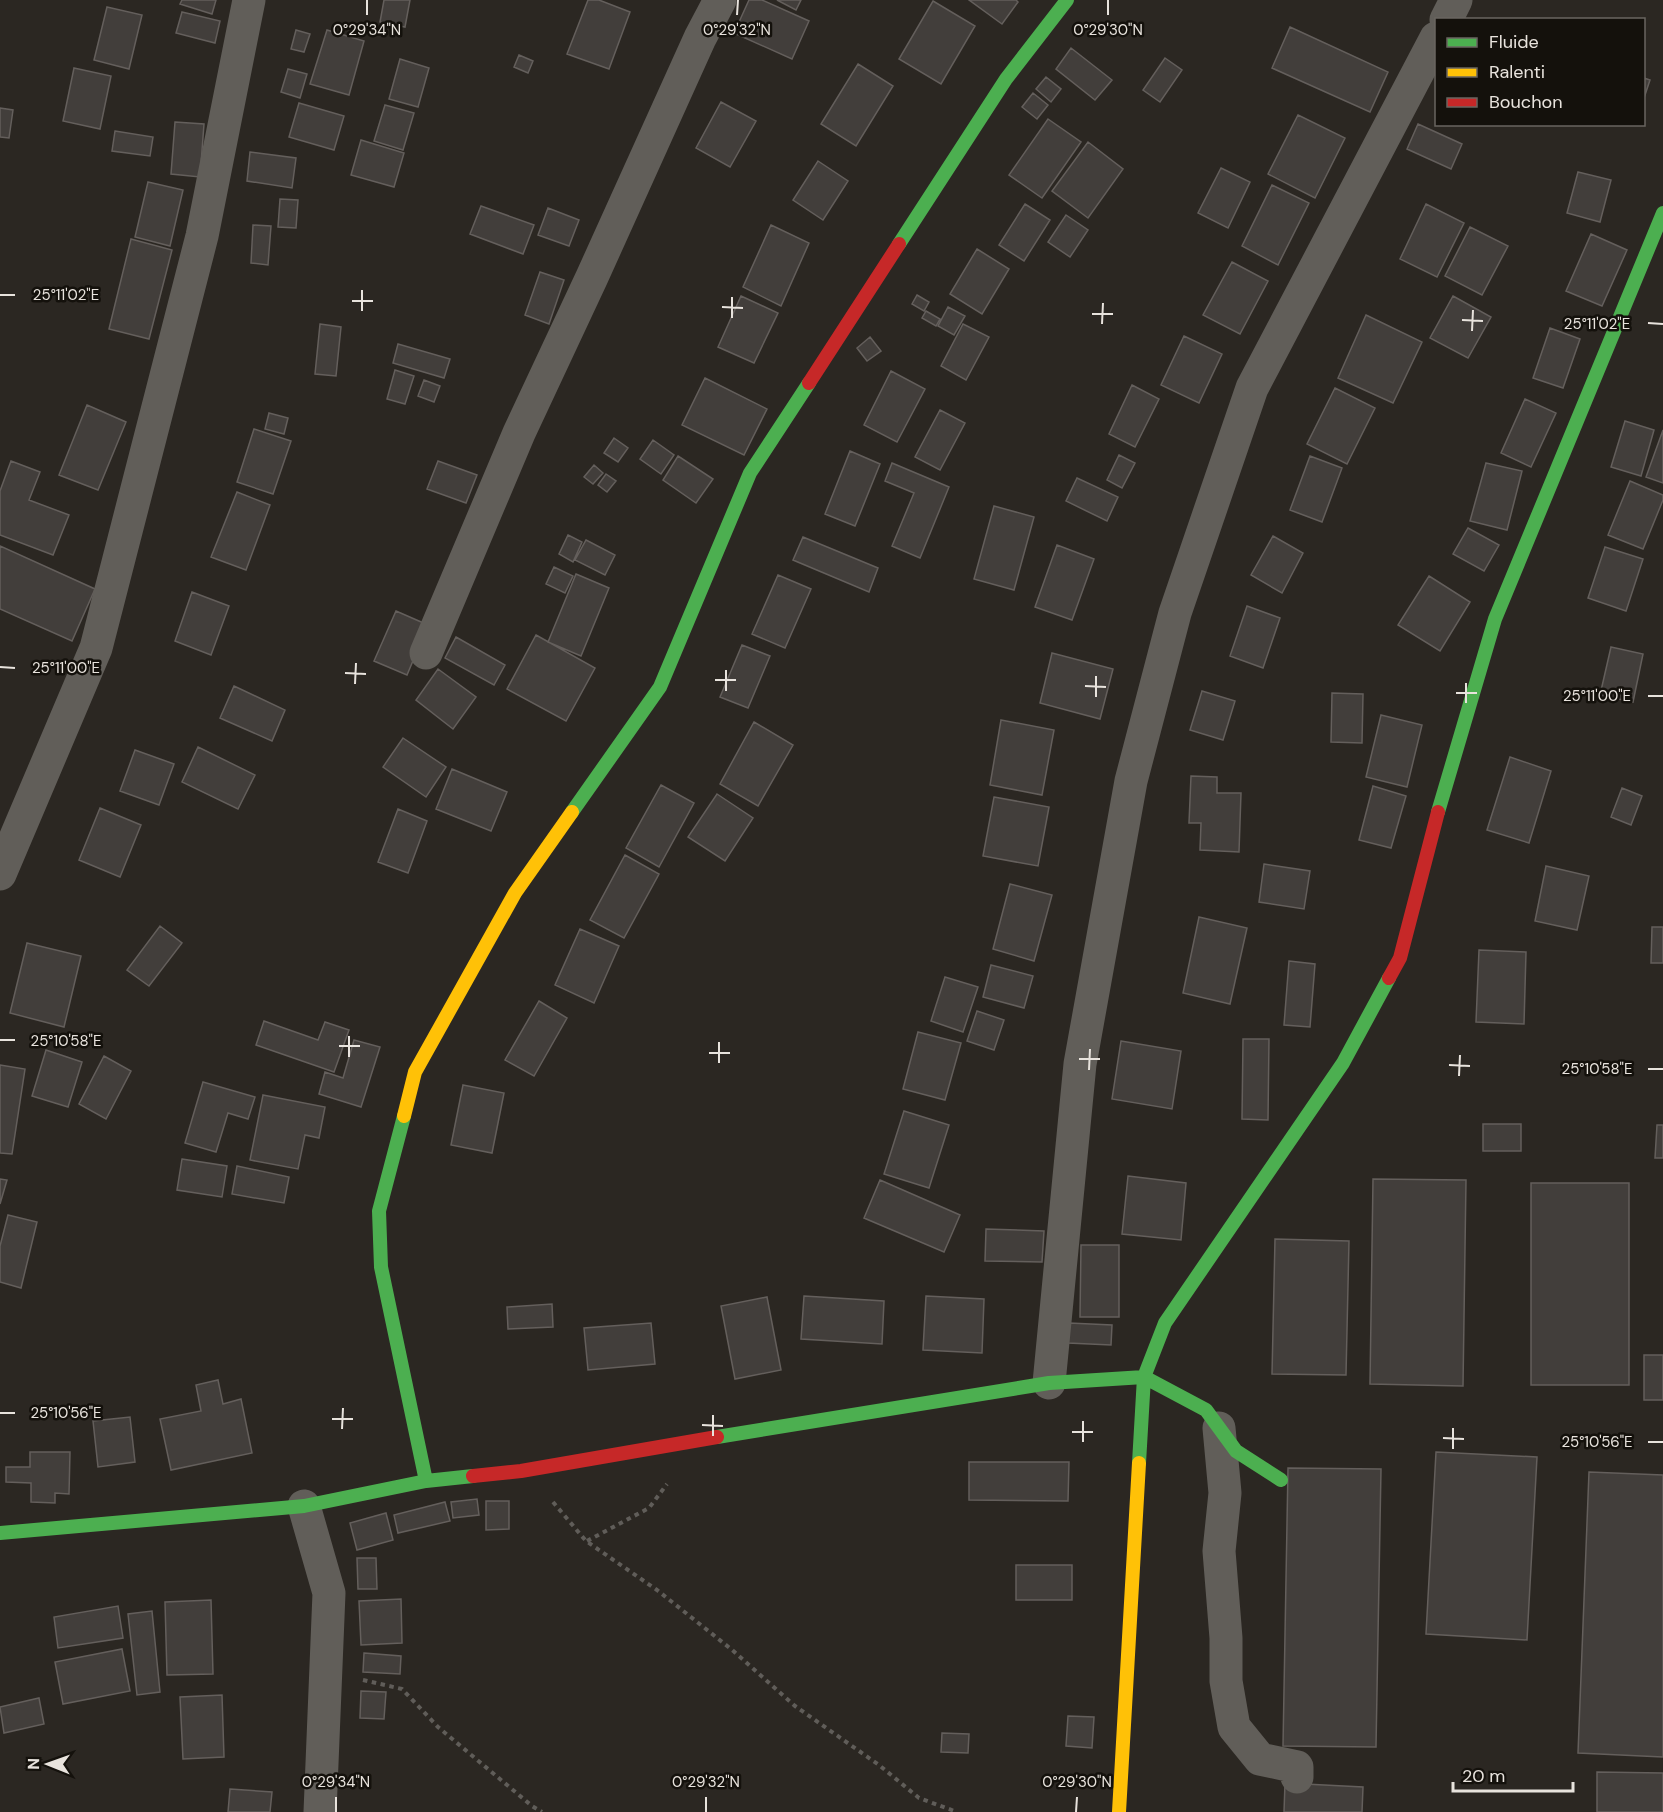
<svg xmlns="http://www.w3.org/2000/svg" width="1663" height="1812" font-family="'DM Sans',sans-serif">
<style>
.building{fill:#423e3b;stroke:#645f5c;stroke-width:1.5}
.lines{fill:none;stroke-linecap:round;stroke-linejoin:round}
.path{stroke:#605d59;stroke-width:4;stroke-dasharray:4.5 4.5;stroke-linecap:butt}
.street{stroke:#615e59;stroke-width:33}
.fast{stroke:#4caf50;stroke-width:14}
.slow{stroke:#ffc107;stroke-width:14}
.jam{stroke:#c62828;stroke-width:14}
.ticks{fill:none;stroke:#e8e3dd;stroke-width:2}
.ticks-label{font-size:15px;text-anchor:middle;fill:#e8e3dd;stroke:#14110c;stroke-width:5;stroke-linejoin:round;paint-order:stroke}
</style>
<rect width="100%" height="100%" fill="#2b2722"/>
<!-- building -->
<path class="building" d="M182,0H216L212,14L180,4Z
M384,0H410L405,27L380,22Z
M588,0H599L630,12L609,69L567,54Z
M749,0H762L809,21L792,59L734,33Z
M777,0H801L796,10Z
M969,0H1016L1018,2L1002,24Z
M933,1L975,26L941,84L899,59Z
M107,7L142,15L129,69L94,60Z
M182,12L220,21L215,43L176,33Z
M1290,27L1388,72L1370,112L1272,68Z
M296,30L310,34L304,52L291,49Z
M327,30L364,41L349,95L310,84Z
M1071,48L1112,80L1095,100L1056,69Z
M519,55L533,61L528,73L514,67Z
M1165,58L1182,70L1160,102L1143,90Z
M400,59L429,68L418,107L389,99Z
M858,64L893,86L856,146L821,124Z
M74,68L111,76L100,129L63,121Z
M288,69L307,74L300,98L281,92Z
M1046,77L1061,89L1051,102L1036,89Z
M1644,78L1650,80L1644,98Z
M1033,93L1048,105L1037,119L1022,107Z
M721,102L756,121L730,167L696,148Z
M299,103L344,116L334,150L289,137Z
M385,105L414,113L403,150L374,141Z
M0,108L13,110L9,138L0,137Z
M1298,115L1345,138L1315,198L1268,174Z
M1048,119L1081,142L1042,198L1009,175Z
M175,122L204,124L200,177L171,174Z
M1418,124L1462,144L1451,169L1407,149Z
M115,131L153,137L150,156L112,151Z
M361,140L404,153L394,187L351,175Z
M1088,142L1123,169L1088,218L1052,191Z
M250,152L296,158L292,188L247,181Z
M818,161L848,181L823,220L793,200Z
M1221,168L1250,182L1228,228L1198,213Z
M1578,172L1611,180L1600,222L1567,213Z
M148,182L183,190L170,246L135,237Z
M1272,185L1309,203L1278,265L1242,246Z
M280,199L298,200L296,228L278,227Z
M1025,204L1050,220L1024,261L999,245Z
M1426,204L1464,223L1437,277L1400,259Z
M481,206L534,225L523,254L470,234Z
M548,208L579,220L569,246L538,235Z
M1066,215L1088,230L1070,257L1048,242Z
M253,225L271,226L268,265L251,263Z
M771,225L809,243L781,306L743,287Z
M1470,227L1508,246L1482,295L1445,276Z
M1591,234L1627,250L1602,306L1566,291Z
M131,239L172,250L149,339L109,329Z
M977,249L1009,269L982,314L950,294Z
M1232,262L1268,281L1240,334L1203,315Z
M540,272L564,280L549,324L525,315Z
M917,295L929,302L924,311L912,304Z
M741,296L778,313L754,363L718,347Z
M1453,296L1491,317L1468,358L1430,338Z
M948,307L965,316L954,335L938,326Z
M926,311L940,319L936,326L922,318Z
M1366,315L1422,342L1393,403L1338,378Z
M320,324L341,327L336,376L315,374Z
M963,324L989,337L966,380L941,366Z
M1550,328L1580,339L1563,388L1533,378Z
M1184,336L1222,354L1199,403L1161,385Z
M870,337L881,351L867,361L857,348Z
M398,344L450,359L444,378L393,363Z
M395,370L414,376L405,404L387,399Z
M891,371L925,389L897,442L864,425Z
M705,378L767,409L744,455L682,425Z
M424,380L440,386L434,402L418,396Z
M1132,385L1159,399L1135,447L1109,434Z
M1335,388L1375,408L1347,464L1307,444Z
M1525,399L1556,413L1531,467L1501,453Z
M87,405L126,422L98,490L59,475Z
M940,410L965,423L940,470L915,457Z
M269,413L288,418L284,434L265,429Z
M1625,421L1654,430L1641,476L1611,467Z
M254,429L291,441L273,494L237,482Z
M1663,430V483L1646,477Z
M614,438L628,448L618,462L604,453Z
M653,440L674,455L661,474L640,459Z
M850,451L880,464L855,526L825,514Z
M1119,455L1135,463L1122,488L1107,480Z
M678,456L713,479L696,503L663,480Z
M1310,456L1342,468L1322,522L1290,510Z
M11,461L40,472L29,500L69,515L53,555L0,535V491Z
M438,461L477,475L466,503L427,489Z
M892,463L949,487L920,558L892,546L914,493L885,481Z
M1486,463L1522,471L1507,530L1470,521Z
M594,465L603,473L593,484L584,477Z
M606,474L616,481L607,492L598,485Z
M1077,478L1118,497L1107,521L1066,501Z
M1630,481L1663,495V500L1643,549L1608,535Z
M237,492L270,505L246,570L211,557Z
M994,506L1034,517L1014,590L974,579Z
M1468,528L1499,545L1484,571L1453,554Z
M568,535L582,542L573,562L559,554Z
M1273,536L1303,553L1282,593L1251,575Z
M803,537L878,568L869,592L793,560Z
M586,540L615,555L605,575L575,560Z
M1057,545L1094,559L1072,620L1035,607Z
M0,546L95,589L72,641L0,609Z
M1605,547L1643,559L1626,611L1588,598Z
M554,567L573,576L565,593L546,584Z
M576,574L609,588L581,656L548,642Z
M778,575L811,589L785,648L752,634Z
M1429,576L1470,602L1440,651L1398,625Z
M192,592L229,606L211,655L175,641Z
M1247,606L1280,618L1263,668L1230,656Z
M396,611L428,625L407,675L374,661Z
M536,635L595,668L566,721L507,689Z
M456,637L505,665L494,685L445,658Z
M742,645L770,656L748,708L720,697Z
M1611,647L1643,654L1633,702L1600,695Z
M1052,653L1113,669L1100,719L1040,703Z
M438,669L476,697L453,729L416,700Z
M234,686L285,710L272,741L220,718Z
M1202,691L1235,701L1223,740L1190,730Z
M1332,693L1363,694L1362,743L1331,742Z
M1381,715L1422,725L1407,787L1366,777Z
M1001,720L1054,730L1042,795L990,785Z
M754,722L793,745L758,806L720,784Z
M403,738L446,767L426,797L383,767Z
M198,747L255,775L238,809L182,782Z
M135,750L174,764L159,805L120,791Z
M1510,757L1551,771L1529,843L1487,830Z
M452,769L507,792L491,831L436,809Z
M1191,776L1217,777V793H1241L1239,852L1200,850L1201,823H1189Z
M661,785L694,803L659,867L626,848Z
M1373,786L1406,796L1391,848L1359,840Z
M1622,788L1642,796L1631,825L1611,817Z
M717,794L753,818L725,861L688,837Z
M994,797L1049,807L1038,866L983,856Z
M100,808L141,825L120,877L79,860Z
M398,809L427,821L408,873L378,862Z
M625,855L659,874L624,938L590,920Z
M1264,864L1310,871L1304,909L1259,902Z
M1546,866L1589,876L1577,930L1535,921Z
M1010,884L1052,895L1034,961L993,949Z
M1199,917L1247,928L1230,1004L1183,993Z
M160,926L182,943L149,986L127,970Z
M1652,927H1663V963H1651Z
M580,929L619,946L594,1003L555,985Z
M27,943L81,956L64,1027L10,1013Z
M1479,950L1526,952L1524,1024L1476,1022Z
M1289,961L1315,964L1310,1027L1284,1025Z
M991,965L1033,976L1024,1008L983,997Z
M945,977L978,987L963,1032L931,1021Z
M539,1001L567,1018L534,1076L505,1060Z
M977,1011L1004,1020L994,1050L967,1041Z
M264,1021L318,1040L325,1022L349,1030L334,1072L256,1045Z
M918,1032L961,1043L945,1100L903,1089Z
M1243,1039H1269L1268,1120L1242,1119Z
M354,1040L380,1047L361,1107L319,1094L325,1072L343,1078Z
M1121,1041L1181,1051L1172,1109L1112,1099Z
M46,1050L82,1062L68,1107L32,1096Z
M104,1056L131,1071L106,1119L79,1104Z
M0,1065L25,1069L12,1154L0,1153Z
M203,1082L255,1097L248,1119L228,1113L216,1152L185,1143Z
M463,1085L504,1093L492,1153L451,1145Z
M263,1095L325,1107L319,1138L305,1135L298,1169L250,1160Z
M904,1111L949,1125L929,1188L884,1174Z
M1483,1124H1521V1151H1483Z
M1657,1125H1663V1158H1655Z
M182,1159L227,1166L222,1197L177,1190Z
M237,1166L289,1177L284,1203L232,1194Z
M1128,1176L1186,1183L1181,1240L1122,1234Z
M0,1179L7,1180L0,1204Z
M1373,1179L1466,1180L1463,1386L1370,1384Z
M880,1180L960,1215L944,1252L864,1218Z
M1531,1183H1629V1385H1531Z
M8,1215L37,1222L21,1288L0,1282V1246Z
M986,1229L1044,1231L1042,1262L985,1261Z
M1275,1239L1349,1241L1346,1375L1272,1374Z
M1081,1245H1119V1317H1080Z
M804,1296L884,1301L882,1344L801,1339Z
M926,1296L984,1299L982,1353L923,1350Z
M767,1297L781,1370L735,1379L721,1306Z
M552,1304L553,1327L508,1329L507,1307Z
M651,1323L655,1364L588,1370L584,1328Z
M1069,1323L1112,1325L1111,1345L1068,1343Z
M1644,1355H1663V1400H1644Z
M218,1380L223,1404L241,1399L252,1453L171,1470L160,1419L201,1411L196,1385Z
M130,1417L135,1462L98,1467L93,1421Z
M30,1452H70L69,1494L55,1493V1503L31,1502V1483L6,1482V1467H30Z
M1436,1452L1537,1457L1527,1640L1426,1634Z
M969,1462H1069L1068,1501L969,1500Z
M1288,1468L1381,1469L1376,1747L1283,1746Z
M1589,1472L1663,1475V1757L1578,1753Z
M477,1499L479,1515L453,1518L451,1502Z
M486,1501H509V1529L486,1530Z
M445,1502L450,1521L398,1533L394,1515Z
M386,1513L393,1540L357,1550L350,1523Z
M357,1558H376L377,1589H358Z
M1016,1565H1072V1600H1016Z
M401,1599L402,1643L361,1645L359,1601Z
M211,1600L213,1674L167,1675L165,1602Z
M118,1606L123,1638L58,1648L54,1617Z
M152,1611L160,1692L137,1695L128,1614Z
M122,1649L130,1691L63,1704L55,1662Z
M364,1653L401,1656L400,1674L363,1672Z
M361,1691L386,1692L384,1719L360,1718Z
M222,1695L224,1757L183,1759L180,1697Z
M39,1698L44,1724L4,1733L0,1707Z
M1068,1716L1094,1717L1092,1748L1066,1746Z
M942,1733L969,1734L968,1753L941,1752Z
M1597,1772L1663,1773V1812H1597Z
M1285,1783L1363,1787L1362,1812H1284Z
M230,1789L272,1792L270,1812H228Z"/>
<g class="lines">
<!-- path -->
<path class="path" d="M553,1502L586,1541L657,1590L731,1649L795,1706L879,1765L919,1798L957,1812
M587,1541L649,1508L667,1484
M363,1680L402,1689L438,1727L532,1806L542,1812"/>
<!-- street -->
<path class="street" d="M1446,20L1456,0
M426,653L519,433L592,277L700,38L720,0
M0,874L96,648L202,236L249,0
M1049,1383L1080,1064L1131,781L1175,613L1252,388L1436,38
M1219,1428L1225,1493L1219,1551L1226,1638V1681L1234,1727L1260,1759L1297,1767V1777
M304,1506L329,1593L320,1812"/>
<!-- fast -->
<path class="fast" d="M899,244L1006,79L1067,0
M572,812L660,687L750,473L809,383
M1438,812L1495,619L1663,213
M404,1116L379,1211L381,1267L426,1481
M717,1437L1049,1383L1144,1377L1139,1463
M1281,1480L1236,1451L1206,1410L1144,1377L1165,1323L1343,1063L1389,978
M0,1533L304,1506L426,1481L473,1476"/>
<!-- slow -->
<path class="slow" d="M404,1116L415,1072L515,893L572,812
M1119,1812L1139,1463"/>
<!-- jam -->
<path class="jam" d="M809,383L899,244
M1389,978L1400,958L1438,812
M473,1476L521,1471L717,1437"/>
</g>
<!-- ticks -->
<path class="ticks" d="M367,15V0M737,15L738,0M1108,15V0M0,295H15M352,301H373M722,307L743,308M362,311V290M1092,314H1113M732,318V297M1462,320L1483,321M1648,323L1663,324M1102,324L1103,303M1472,331L1473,310M0,667L15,668M345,673L366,674M715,680H736M355,684L356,663M1085,686L1106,687M726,691V670M1456,693H1477M1648,696H1663M1096,697V676M1466,703V683M0,1040H15M339,1046H360M709,1053H730M349,1057V1036M1079,1059H1100M719,1063V1042M1449,1065L1470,1066M1648,1069H1663M1089,1070L1090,1049M1459,1076L1460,1055M0,1413H15M332,1419H353M702,1425L723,1426M342,1429L343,1408M1072,1432H1093M713,1436V1415M1443,1438L1464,1439M1083,1442V1421M1648,1442H1663M1453,1449V1428M336,1812V1797M706,1812V1797M1076,1812L1077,1797"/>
<g class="ticks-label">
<text x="367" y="35">0°29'34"N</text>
<text x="737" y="35">0°29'32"N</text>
<text x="1108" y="35">0°29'30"N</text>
<text x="66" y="300">25°11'02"E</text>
<text x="1597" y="329">25°11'02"E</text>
<text x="66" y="673">25°11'00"E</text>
<text x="1597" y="701">25°11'00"E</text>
<text x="66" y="1046">25°10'58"E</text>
<text x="1597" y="1074">25°10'58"E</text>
<text x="66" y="1418">25°10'56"E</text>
<text x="1597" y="1447">25°10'56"E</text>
<text x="336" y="1787">0°29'34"N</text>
<text x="706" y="1787">0°29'32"N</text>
<text x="1077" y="1787">0°29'30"N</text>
</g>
<!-- legend -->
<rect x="1435" y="18" width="210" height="108" fill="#14110c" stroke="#696560" stroke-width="1.5"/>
<rect x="1447" y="38" width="30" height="9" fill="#4caf50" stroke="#696560" stroke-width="1.5"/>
<text x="1489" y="48" font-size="18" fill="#e8e3dd">Fluide</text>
<rect x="1447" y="68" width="30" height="9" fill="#ffc107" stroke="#696560" stroke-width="1.5"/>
<text x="1489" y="78" font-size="18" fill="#e8e3dd">Ralenti</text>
<rect x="1447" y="98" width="30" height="9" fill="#c62828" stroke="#696560" stroke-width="1.5"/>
<text x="1489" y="108" font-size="18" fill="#e8e3dd">Bouchon</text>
<!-- north arrow -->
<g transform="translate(48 1764) rotate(271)" stroke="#14110c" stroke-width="4.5" paint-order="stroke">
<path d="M0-4.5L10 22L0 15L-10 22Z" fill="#e8e3dd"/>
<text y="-9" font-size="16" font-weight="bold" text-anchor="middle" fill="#e8e3dd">N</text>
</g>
<!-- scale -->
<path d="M1453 1782v9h120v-9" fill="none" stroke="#e8e3dd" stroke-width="3"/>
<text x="1462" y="1782" font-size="18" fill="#e8e3dd" stroke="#14110c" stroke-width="4.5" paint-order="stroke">20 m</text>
</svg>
